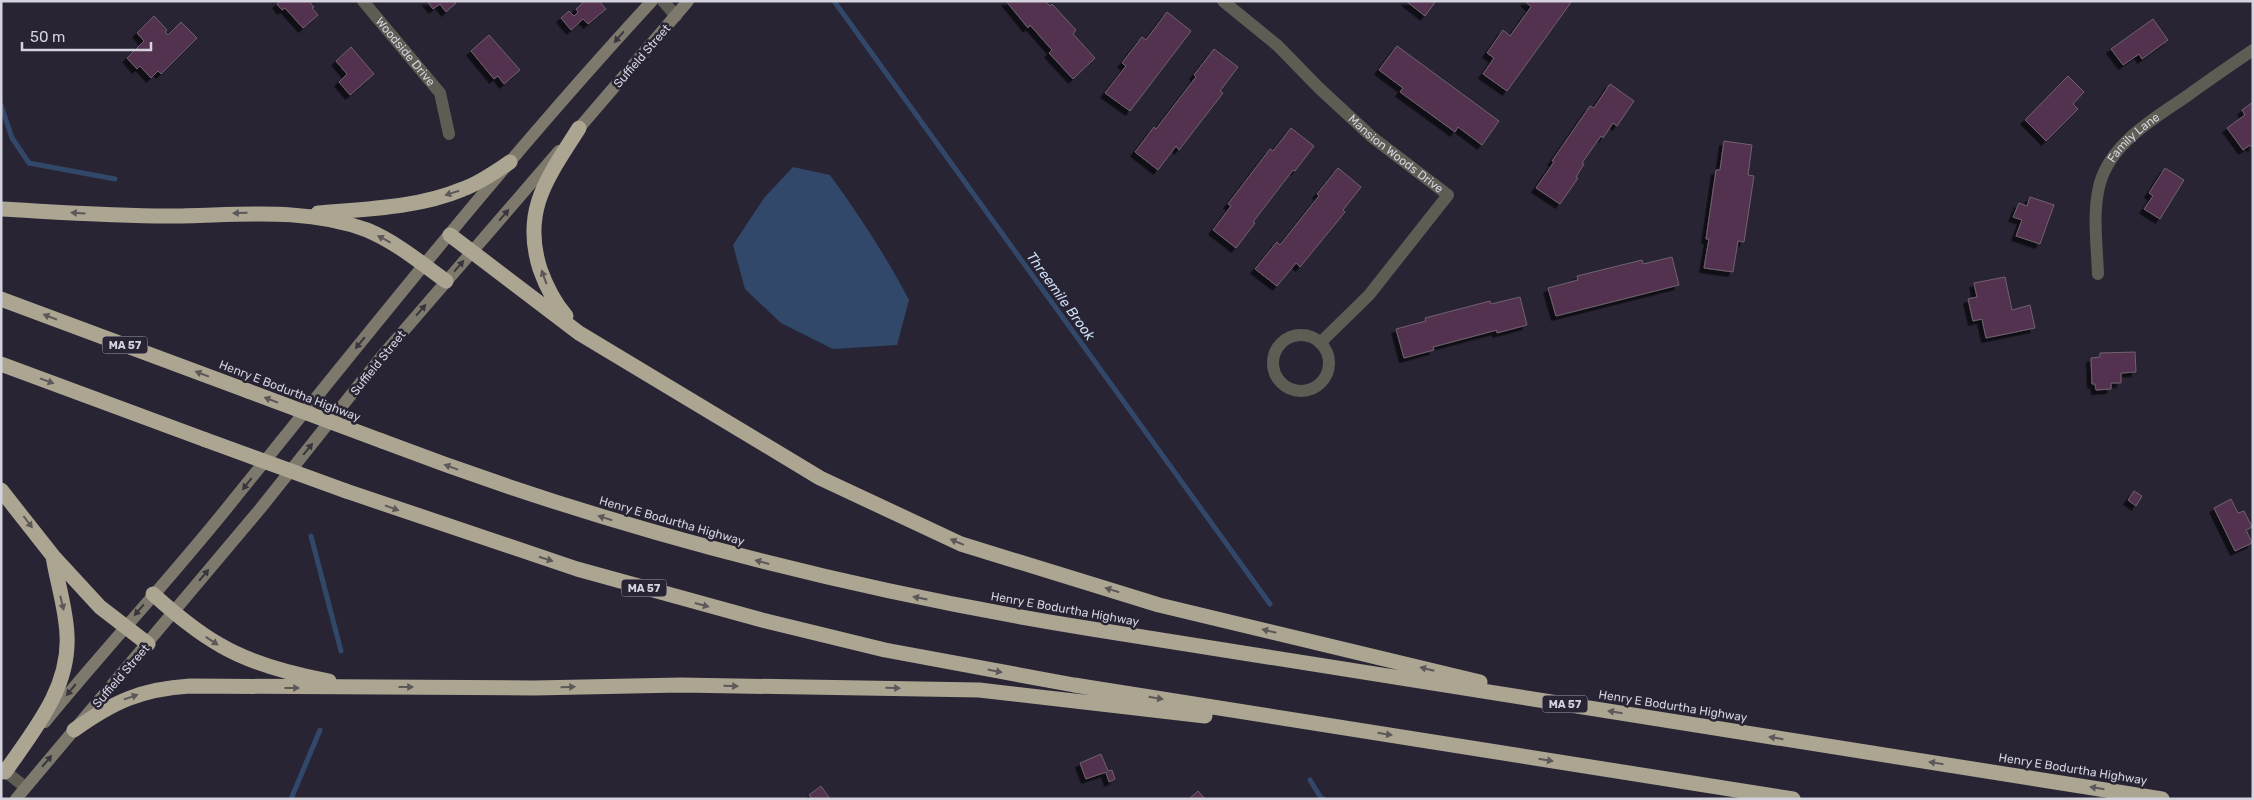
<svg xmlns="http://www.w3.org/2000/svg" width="2254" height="800" font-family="Rubik,sans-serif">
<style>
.water{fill:#32486a}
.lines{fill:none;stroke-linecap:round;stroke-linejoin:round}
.stream{stroke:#32486a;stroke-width:5}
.building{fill:#52324f;stroke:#71616f;filter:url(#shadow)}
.street{stroke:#5f5c54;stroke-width:12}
.secondary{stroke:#7e796d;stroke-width:12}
.highway{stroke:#aba591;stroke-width:15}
.highway-bridge{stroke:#aba591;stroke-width:15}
.oneway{fill:#39353f}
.oneway2{fill:#5c5859}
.labels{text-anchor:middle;stroke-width:5;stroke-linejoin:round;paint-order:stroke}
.shield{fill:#282434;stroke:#a19eab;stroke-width:1}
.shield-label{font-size:11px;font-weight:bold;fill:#d5d3de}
.street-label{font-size:12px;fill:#d5d3de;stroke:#282434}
.water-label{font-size:14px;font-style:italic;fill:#cddef6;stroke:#282434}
</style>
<defs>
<filter id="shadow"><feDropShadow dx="-4.5" dy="4.5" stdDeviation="0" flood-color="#0009"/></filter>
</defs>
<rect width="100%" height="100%" fill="#282434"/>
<!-- water -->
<path class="water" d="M793,167L830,175C859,215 886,256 909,300L897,345L833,349L781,323L745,289L733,245L764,198Z"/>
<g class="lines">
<!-- stream -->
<path class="stream" d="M834,1L1270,604
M1,105L12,138L29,163L115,179
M311,536L341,651
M1310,780L1321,798L1324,799
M291,799L320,730"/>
</g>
<!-- building -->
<path class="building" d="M280,1H312L310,3L314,7L312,8L318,15L303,28L285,8L282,10L277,4Z
M427,1H455L456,3L446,12L440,4L433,9Z
M585,1H599L606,9L588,24L583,19L571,30L561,18L569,11L574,16L578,12L576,9Z
M1006,1H1045L1050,6L1052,4L1076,30L1073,34L1095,58L1073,79L1049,53L1052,50L1030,25L1028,28Z
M1406,1H1436L1425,16Z
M1525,1H1572L1507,91L1483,74L1494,58L1487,53L1503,30L1510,36L1531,7Z
M1167,12L1191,31L1130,111L1105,93L1126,66L1122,63L1142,37L1146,40Z
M154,16L167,30L165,32L168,35L181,22L197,38L161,74L158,71L151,78L140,66L137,69L127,58L144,41L137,33Z
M2153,19L2168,40L2142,59L2139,54L2123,65L2111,49Z
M489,35L520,70L504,84L498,76L494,79L471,51Z
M1397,46L1499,121L1482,145L1458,127L1455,132L1400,92L1403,88L1379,70Z
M351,47L374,74L350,95L339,82L347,74L336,61Z
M1214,49L1238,67L1220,91L1223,93L1179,150L1176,146L1158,170L1135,152L1154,127L1156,129L1196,77L1194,75Z
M2068,76L2084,92L2073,104L2078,109L2046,141L2025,120Z
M1610,84L1634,101L1617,126L1613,123L1603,138L1601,136L1582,163L1584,164L1576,177L1578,178L1560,204L1536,188L1554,162L1552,161L1590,106L1594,108Z
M2253,102V148L2250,145L2243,150L2227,128L2245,115L2242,110Z
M1291,128L1314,146L1295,171L1293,170L1253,222L1255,223L1236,248L1213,230L1231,206L1228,204L1270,149L1273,151Z
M1724,141L1752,145L1748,175L1754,176L1744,242L1738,241L1733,272L1704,268L1709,239H1706L1716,170H1720Z
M1338,168L1361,187L1343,210L1345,212L1300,267L1296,263L1277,286L1255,269L1277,242L1280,245L1319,196L1317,194Z
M2165,168L2184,180L2160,219L2144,209L2153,196L2149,193Z
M2030,197L2054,205L2040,244L2016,236L2022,220L2013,217L2019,203L2027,206Z
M1672,257L1679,285L1556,316L1548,288L1578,280L1577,276L1642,260L1643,264Z
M2005,277L2012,310L2030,305L2035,328L1986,338L1982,319L1973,321L1968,299L1977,297L1974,283Z
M1520,297L1527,325L1497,333V330L1433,347L1434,350L1404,358L1396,329L1426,321L1425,318L1490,301L1491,304Z
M2135,352L2136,372L2121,373V383H2111V389L2096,390L2095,384H2092L2091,358L2100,357V353Z
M2134,491L2142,496L2136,506L2128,500Z
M2231,499L2238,513L2244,511L2252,527L2246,530L2252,543L2235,551L2214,508Z
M1101,754L1108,771L1112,770L1115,779L1109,782L1106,772L1086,779L1080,763Z
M821,786L830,799H812L809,795Z
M1198,791L1205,799H1189Z"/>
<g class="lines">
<!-- street -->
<g class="street">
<path id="s1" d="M363,1L440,93L449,134"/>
<path d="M663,1L676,16"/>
<path id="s2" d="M1223,1L1278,46L1319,88L1372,137L1448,195L1369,295L1320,343"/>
<path id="s3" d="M2098,274C2097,245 2092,211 2100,183C2112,142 2155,118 2187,96C2209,80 2231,65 2253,50"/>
<circle cx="1301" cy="363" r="28"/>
<path d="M1,768L25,787"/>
</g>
<!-- secondary -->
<path class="secondary" d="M574,134L688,1
M45,722C107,646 174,575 235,498C371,330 505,160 652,1
M16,799L260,509L382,356L559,151"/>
<!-- highway -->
<path class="highway" d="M1,209C57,212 112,216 168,216C234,216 303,206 367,230C396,242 421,263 446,281
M318,213C365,209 418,208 463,189C480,183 495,172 510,162
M450,235L579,333L820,478L961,544L1159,605L1480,682
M1,299L248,391
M566,316C554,302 546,286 540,269C521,209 549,176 579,128
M1,364L206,440
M382,441C612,529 849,590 1092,629L2162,799
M1,490L53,556L100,607L148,644
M346,491L577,569L762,620L885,650L1074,685L1793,799
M153,594C174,613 195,631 220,645C252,664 292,674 329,681
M74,730C113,702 141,689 190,686L534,688L681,685L979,690L1205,716
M5,772C34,730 70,688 67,635C66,608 57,582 53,556"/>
<!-- highway-bridge -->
<path class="highway-bridge" d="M248,391L382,441
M206,440L346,491"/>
</g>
<!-- one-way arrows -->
<defs><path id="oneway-solid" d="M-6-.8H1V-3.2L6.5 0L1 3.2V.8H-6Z" transform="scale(1.25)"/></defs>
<g class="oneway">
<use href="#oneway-solid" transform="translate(619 37) rotate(131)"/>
<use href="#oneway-solid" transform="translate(504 215) rotate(-49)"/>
<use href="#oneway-solid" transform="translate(459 266) rotate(-49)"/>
<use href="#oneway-solid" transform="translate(421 310) rotate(-49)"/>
<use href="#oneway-solid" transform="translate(360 343) rotate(130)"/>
<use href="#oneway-solid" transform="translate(308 449) rotate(-51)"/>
<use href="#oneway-solid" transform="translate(247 484) rotate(128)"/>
<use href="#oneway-solid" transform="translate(204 575) rotate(-50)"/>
<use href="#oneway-solid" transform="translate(139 610) rotate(131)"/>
<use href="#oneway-solid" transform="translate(71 690) rotate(129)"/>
<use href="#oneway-solid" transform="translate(47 761) rotate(-50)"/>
</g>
<g class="oneway2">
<use href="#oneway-solid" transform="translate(452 193) rotate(162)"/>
<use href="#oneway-solid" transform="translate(78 213) rotate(-177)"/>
<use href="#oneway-solid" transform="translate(240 213) rotate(179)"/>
<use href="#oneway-solid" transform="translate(384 239) rotate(-152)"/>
<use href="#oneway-solid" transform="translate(544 277) rotate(-110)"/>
<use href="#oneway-solid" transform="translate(50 317) rotate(-159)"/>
<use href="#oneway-solid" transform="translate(202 374) rotate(-159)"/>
<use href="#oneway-solid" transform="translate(47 381) rotate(20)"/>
<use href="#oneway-solid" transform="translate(271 400) rotate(-159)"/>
<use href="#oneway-solid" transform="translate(451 467) rotate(-160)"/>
<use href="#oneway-solid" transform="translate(392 508) rotate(20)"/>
<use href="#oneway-solid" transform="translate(605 518) rotate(-163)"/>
<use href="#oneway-solid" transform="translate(28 522) rotate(53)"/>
<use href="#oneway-solid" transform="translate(957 542) rotate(-157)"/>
<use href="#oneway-solid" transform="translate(546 559) rotate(18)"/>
<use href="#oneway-solid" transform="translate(762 562) rotate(-165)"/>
<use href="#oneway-solid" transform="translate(1112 590) rotate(-163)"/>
<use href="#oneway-solid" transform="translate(920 598) rotate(-169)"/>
<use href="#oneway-solid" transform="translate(62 603) rotate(76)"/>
<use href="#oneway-solid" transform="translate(702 605) rotate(15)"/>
<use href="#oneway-solid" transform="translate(1269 631) rotate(-166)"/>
<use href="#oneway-solid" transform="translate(212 641) rotate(33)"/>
<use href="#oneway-solid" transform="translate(1427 669) rotate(-166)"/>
<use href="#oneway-solid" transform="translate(995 671) rotate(11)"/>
<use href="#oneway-solid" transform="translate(731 686) rotate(1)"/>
<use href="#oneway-solid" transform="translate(406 687)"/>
<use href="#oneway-solid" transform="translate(568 687) rotate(-1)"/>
<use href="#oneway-solid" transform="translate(292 688)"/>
<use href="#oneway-solid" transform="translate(893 688) rotate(1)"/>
<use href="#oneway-solid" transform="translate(131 697) rotate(-19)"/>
<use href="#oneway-solid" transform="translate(1156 698) rotate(9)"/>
<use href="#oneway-solid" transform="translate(1615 712) rotate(-171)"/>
<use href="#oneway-solid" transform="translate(1385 734) rotate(9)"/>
<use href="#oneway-solid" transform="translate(1776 738) rotate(-171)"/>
<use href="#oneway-solid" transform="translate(1546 760) rotate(9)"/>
<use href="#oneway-solid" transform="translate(1936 763) rotate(-171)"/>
<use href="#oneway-solid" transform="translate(2097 788) rotate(-171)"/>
</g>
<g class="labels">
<!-- shield labels -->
<g class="shield">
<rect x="102.5" y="336.5" width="45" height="17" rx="4"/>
<rect x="621.5" y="579.5" width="45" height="17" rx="4"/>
<rect x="1542.5" y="695.5" width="45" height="17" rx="4"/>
</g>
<g class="shield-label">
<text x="125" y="349">MA 57</text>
<text x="644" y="592">MA 57</text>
<text x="1565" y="708">MA 57</text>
</g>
<!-- street labels -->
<g class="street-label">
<text dy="4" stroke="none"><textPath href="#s1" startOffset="66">Woodside Drive</textPath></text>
<text transform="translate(642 56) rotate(-49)" y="4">Suffield Street</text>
<text dy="4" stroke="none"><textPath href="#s3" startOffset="149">Family Lane</textPath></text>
<text dy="4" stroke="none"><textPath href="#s2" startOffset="231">Mansion Woods Drive</textPath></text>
<text transform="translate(378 363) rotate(-51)" y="4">Suffield Street</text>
<text transform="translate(290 391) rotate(21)" y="4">Henry E Bodurtha Highway</text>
<text transform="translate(672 521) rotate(16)" y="4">Henry E Bodurtha Highway</text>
<text transform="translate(1065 609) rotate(10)" y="4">Henry E Bodurtha Highway</text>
<text transform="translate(121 676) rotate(-49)" y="4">Suffield Street</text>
<text transform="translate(1673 706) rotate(9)" y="4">Henry E Bodurtha Highway</text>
<text transform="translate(2073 769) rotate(9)" y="4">Henry E Bodurtha Highway</text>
</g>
<!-- water labels -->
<g class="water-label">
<text transform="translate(1061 296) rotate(54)" y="5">Threemile Brook</text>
</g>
</g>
<!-- border -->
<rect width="2254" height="800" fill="none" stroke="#d5d3de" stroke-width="5"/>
<!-- scale -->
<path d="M22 42v8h129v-8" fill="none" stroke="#d5d3de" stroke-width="2.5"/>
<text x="30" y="42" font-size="15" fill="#d5d3de" stroke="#282434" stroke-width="4" paint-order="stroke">50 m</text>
</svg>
